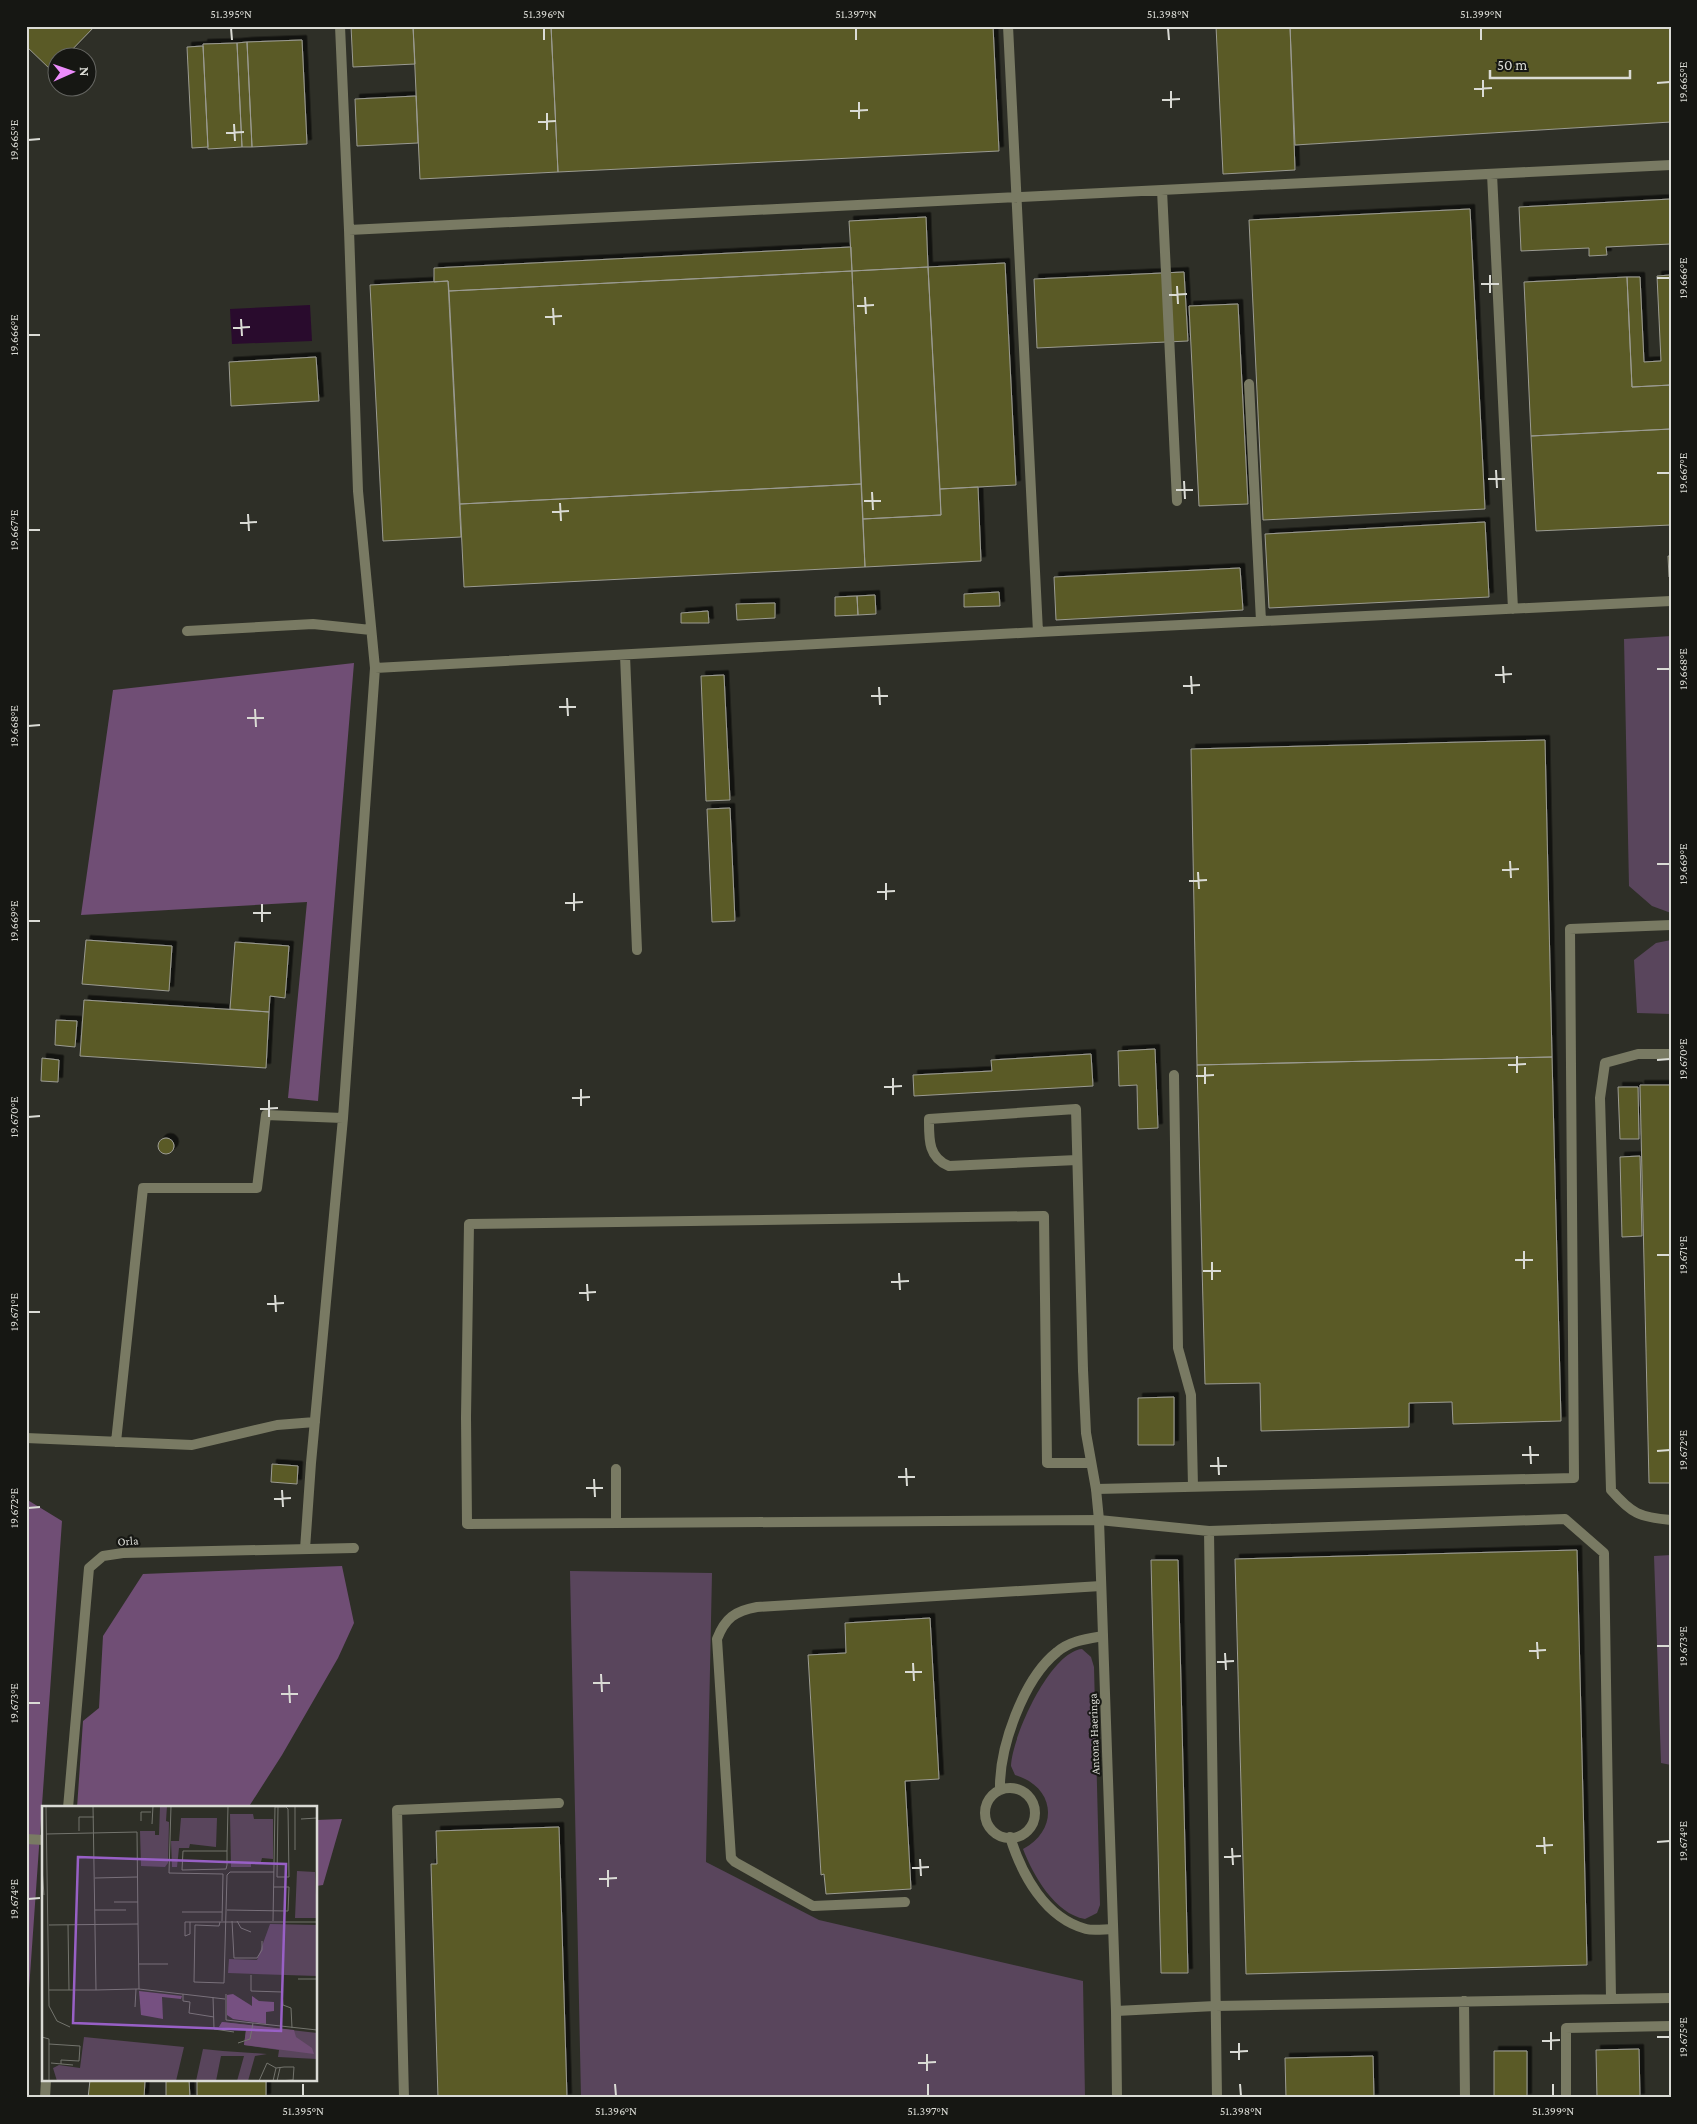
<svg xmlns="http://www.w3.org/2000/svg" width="1697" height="2124" font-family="'Crimson Pro',serif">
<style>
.green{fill:#59455c}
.forest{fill:#704e75}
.water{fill:#290b2d}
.building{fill:#5a5a26;stroke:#9b9b92;filter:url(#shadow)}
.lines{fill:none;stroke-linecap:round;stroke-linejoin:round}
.service{stroke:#797a63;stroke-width:10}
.pedestrian{stroke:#797a63;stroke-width:10}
.minor{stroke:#797a63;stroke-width:10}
.ticks{fill:none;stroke:#dadbd5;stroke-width:2}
.labels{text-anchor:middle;stroke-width:4.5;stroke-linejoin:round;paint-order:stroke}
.street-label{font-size:12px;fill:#dadbd5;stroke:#161713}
.inset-road{fill:none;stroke:#73746d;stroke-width:1}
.view{fill:#9860c6;fill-opacity:0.15;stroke:#9860c6;stroke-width:2.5}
.inset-edge{fill:none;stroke:#dadbd5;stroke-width:2.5}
.neatline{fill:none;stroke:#dadbd5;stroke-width:2}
.ticks-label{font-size:12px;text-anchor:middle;fill:#dadbd5}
</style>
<defs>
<filter id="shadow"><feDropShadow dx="4.5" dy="-4.5" stdDeviation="0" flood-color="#0009"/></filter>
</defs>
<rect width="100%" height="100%" fill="#2e2f27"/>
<!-- green -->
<path class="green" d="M1671,636V913L1652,906L1629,886L1624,639Z
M1671,940V1014L1637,1013L1634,960L1656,943Z
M1671,1555V1765L1661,1763L1654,1556Z
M570,1571L712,1573L706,1862L819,1920L1083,1981L1085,2098H581Z
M1082,1649L1091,1657L1094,1667L1100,1905L1097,1913L1085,1919C1055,1914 1033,1875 1023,1849C1059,1830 1056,1787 1015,1775L1011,1766C1012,1737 1050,1652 1082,1649Z"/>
<!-- forest -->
<path class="forest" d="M354,663L318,1101L288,1098L307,902L81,915L113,690Z
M26,1499L62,1521L26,2032Z
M342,1566L354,1623L338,1658L282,1755L248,1808H77L83,1721L99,1708L103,1636L143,1574Z
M342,1819L323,1885L316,1886V1820Z"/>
<!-- water -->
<path class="water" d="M310,305L312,341L232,344L230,309Z"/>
<!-- building -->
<path class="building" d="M26,26H95L64,58H58V64L51,70L26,46Z
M351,26H413L415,64L353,67Z
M413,26H551L558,172L420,179Z
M551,26H993L999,151L558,172Z
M1216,26H1290L1295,170L1223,174Z
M1290,26H1671V122L1295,145Z
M302,40L307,144L252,147L247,42Z
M247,42L252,147H242L237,43Z
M237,43L242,147L208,149L203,44Z
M203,46L208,147L192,148L187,47Z
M416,96L418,143L357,146L355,99Z
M1671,199V244L1606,247L1607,255L1589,256V248L1521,251L1519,207Z
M1470,209L1485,509L1263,520L1249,220Z
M926,217L928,267L852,271L849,221Z
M851,247L852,271L449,291L448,281L434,282V268Z
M1005,263L1016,485L940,489L928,267Z
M928,267L941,515L863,519L852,271Z
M852,271L861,484L460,504L449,291Z
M1184,272L1188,341L1037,348L1034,279Z
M1671,275V385L1632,387L1627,277H1640L1644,362L1661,361L1657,276Z
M1627,277L1632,387L1671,385V429L1531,436L1524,282Z
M448,281L461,537L383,541L370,285Z
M1238,304L1248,504L1199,506L1189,306Z
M316,357L319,401L231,406L229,362Z
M1671,429V525L1536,531L1531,436Z
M861,484L865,567L464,587L460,504Z
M978,487L981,561L865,567L863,519L941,515L940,489Z
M1485,522L1489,597L1269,608L1265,534Z
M1668,556H1671V577H1669Z
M1240,568L1243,610L1056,620L1054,577Z
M999,592L1000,606L964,607V594Z
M875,595L876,614L858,615L857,596Z
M857,596L858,615L835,616V597Z
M775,603V618L737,620L736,604Z
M708,611L709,623H681V613Z
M724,675L730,800L706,801L701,676Z
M1545,740L1552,1057L1197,1065L1191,749Z
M730,808L735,921L712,922L707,809Z
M86,940L172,946L169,991L82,984Z
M235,942L289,946L285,998L270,996L269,1012L230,1009Z
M84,1000L269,1012L266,1068L80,1056Z
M56,1020L77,1021L75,1047L55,1045Z
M1155,1049L1158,1128L1138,1129L1137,1085L1119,1086L1118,1051Z
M1091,1054L1093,1086L914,1096L913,1075L992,1071L991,1060Z
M1552,1057L1561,1421L1453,1424L1452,1402L1409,1403V1427L1261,1431L1260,1383L1205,1384L1197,1065Z
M42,1058L59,1060L58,1082L41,1081Z
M1640,1085H1671V1483H1649Z
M1618,1087H1638L1639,1139H1620Z
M158 1146a8 8 0 1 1 16 0a8 8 0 1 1-16 0Z
M1640,1156L1642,1236L1622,1237L1620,1157Z
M1174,1397V1445H1138V1398Z
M272,1464L298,1466L297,1484L271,1482Z
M1577,1550L1587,1965L1246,1974L1235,1559Z
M1151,1560H1178L1188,1973H1161Z
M930,1618L939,1779L905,1781L911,1889L826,1894L824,1874L821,1875L808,1655L846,1653L845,1623Z
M559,1827L567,2098H438L431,1864H437L436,1831Z
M1639,2049L1640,2098H1597L1596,2050Z
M1494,2051H1527V2098H1494Z
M1373,2056L1374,2098H1286L1285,2058Z
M90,2080H145L144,2098H88Z
M166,2080H189L190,2098H166Z
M197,2080H266V2098H197Z"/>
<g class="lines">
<!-- service -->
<path class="service" d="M340,26L349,230L1671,165
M1492,174L1513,609
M1162,190L1177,501
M349,230L358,491L375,668L1038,632L1008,26
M1249,384L1261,621
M187,631L313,624L371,630
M1038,632L1671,601
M625,655L637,950
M1671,1054H1638L1605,1063L1600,1098L1611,1490C1632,1514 1639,1517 1671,1520
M1174,1075L1178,1348L1191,1395L1193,1487
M1077,1160L949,1166C928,1158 929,1139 929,1119L1076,1109L1083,1370
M26,1438L192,1445L277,1425L315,1422
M116,1442L143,1188H257L266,1115L343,1118
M1091,1463H1047L1044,1216L469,1224L466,1417L467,1524L1099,1520L1209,1531L1565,1519L1604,1553L1611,1998
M1096,1489L1574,1478L1570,929L1671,925
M616,1522V1469
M1209,1531L1217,2098
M305,1549L311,1463L343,1118L375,668
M26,1839L44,1840
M905,1902L813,1906L735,1862L731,1858L717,1639C725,1618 735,1611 757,1607L1101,1586
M1464,2001L1465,2098
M1116,2011L1215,2006L1671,1998
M404,2098L397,1810L559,1803
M1566,2098V2028L1671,2026"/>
<!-- pedestrian -->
<path class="pedestrian" d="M985 1813a25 25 0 1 1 50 0a25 25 0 1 1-50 0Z
M1000,1790C999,1748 1023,1679 1057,1652C1070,1641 1086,1639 1103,1636
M1010,1837C1022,1875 1045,1918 1086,1929C1094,1931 1105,1929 1113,1929"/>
<!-- minor -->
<path class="minor" d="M1083,1370L1086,1433L1096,1489L1099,1520L1116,2011L1117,2098
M68,1808L89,1568L103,1556L123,1553L354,1548
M45,2098L46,2080"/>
</g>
<!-- ticks -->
<path class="ticks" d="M231,28L232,40M544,28V40M856,28V40M1168,28L1169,40M1481,28V40M1483,80V97M1657,83L1670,82M1474,89L1492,88M1171,91V108M1162,100L1180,99M859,102V119M850,111L868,110M547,113V130M538,122L556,121M234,124L235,141M226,133L244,132M28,140L40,139M1490,275V293M1657,278H1670M1481,284H1499M1177,286L1178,304M1169,295L1187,294M865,297L866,314M857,306L874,305M553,308L554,325M545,317L562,316M241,319L242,336M233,328L250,327M28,335H40M1496,470L1497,488M1657,473H1670M1488,479H1505M1184,481L1185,499M1176,490H1193M872,492L873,510M864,501H881M560,503L561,521M552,512L569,511M248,514L249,531M240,523L257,522M28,530H40M1503,666L1504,683M1657,669H1670M1495,675L1512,674M1191,676L1192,694M1183,686L1200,685M879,687L880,705M871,696H888M567,698L568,716M559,707H576M255,709L256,727M247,718H264M28,726L40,725M1510,861L1511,878M1657,864H1670M1502,870L1519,869M1198,872L1199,889M1189,881L1207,880M886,883V900M877,892L895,891M574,893V911M565,903L583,902M262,904V922M253,913H271M28,921H40M1517,1056V1073M1657,1060L1670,1059M1508,1065L1526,1064M1205,1067V1084M1196,1076L1214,1075M893,1078V1095M884,1087L902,1086M581,1089V1106M572,1098L590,1097M269,1100V1117M260,1109L278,1108M28,1117L40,1116M1524,1251V1269M1657,1255H1670M1515,1260H1533M1212,1262V1280M1203,1271H1221M899,1273L900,1290M891,1282L909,1281M587,1284L588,1301M579,1293L596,1292M275,1295L276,1312M267,1304L284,1303M28,1312H40M1530,1446L1531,1464M1657,1451L1670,1450M1522,1455H1539M1218,1457L1219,1475M1210,1466H1227M906,1468L907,1486M898,1477H915M594,1479L595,1497M586,1488H603M282,1490L283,1507M274,1499L291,1498M28,1508L40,1507M1537,1642L1538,1659M1657,1646H1670M1529,1651L1546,1650M1225,1653L1226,1670M1217,1662L1234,1661M913,1663L914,1681M905,1672H922M601,1674L602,1692M593,1683H610M289,1685L290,1703M281,1694H298M28,1703H40M1544,1837L1545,1854M1657,1842L1670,1841M1536,1846L1553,1845M1232,1848L1233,1865M1224,1857L1241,1856M920,1859L921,1876M912,1868L929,1867M608,1870V1887M599,1879L617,1878M28,1899L40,1898M1551,2032V2050M1657,2037H1670M1542,2041L1560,2040M1239,2043V2060M1230,2052L1248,2051M927,2054V2071M918,2063L936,2062M303,2084V2096M615,2084L616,2096M928,2084V2096M1240,2084L1241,2096M1553,2084V2096"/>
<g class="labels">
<!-- street labels -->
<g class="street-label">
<text transform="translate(128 1541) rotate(-4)" y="4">Orla</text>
<text transform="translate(1094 1734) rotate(-92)" y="4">Antona Haeringa</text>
</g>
</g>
<!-- overview -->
<g transform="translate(42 1806)">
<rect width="275" height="275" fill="#2e2f27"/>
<path d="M118,0H125L124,15L127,16L126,57L123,61L99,60L98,25H113V29H117ZM188,8H211L212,13H231V53L220,52L219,56H209V61H189ZM139,12H175L174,41L148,38L147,42H137L135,61H130L129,35H137ZM255,65L273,66L275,112H253ZM228,118L275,119V170L186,167L187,153L215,154ZM180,216L275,227V253L236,251L237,244L202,239L204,224L177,221ZM42,231L142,241L134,275H15L11,262L17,259L38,262ZM161,243L181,245L225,248L213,250L206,275H195L202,250H179L174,275H154Z" fill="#59455c"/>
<path d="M97,185L140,190L139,193L120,191L121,213L99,209ZM191,188L210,200V190L217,195L232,196V205L224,206V218L191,213L185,209V189ZM180,216L252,224L254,231L270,242L272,248L202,239L204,224L177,221Z" fill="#704e75"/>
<path class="inset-road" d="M4,0L7,200L15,215L28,221M129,0L127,67L181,68L180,115M233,1H244L246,3L247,71H235L236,1M259,13L275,12M99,15V6H109M110,18L111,0M37,25V11H52M4,28L95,26L96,118M253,44V0M185,45H141L140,64L184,63L185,59V45L186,0M0,62L2,89M53,72L95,71M72,96H96M53,104H84M185,104L246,105L247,81H232M140,106H180M190,115L192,152H215L220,144V135M195,115L199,122L209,126M231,115L233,1M148,116V128L143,130V116H275M178,116L177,120L153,119L152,176L182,177L185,69L188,66H232M7,119L96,118L97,183H94L93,201M26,119L27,184M97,158H126M209,169V185L240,186L241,199L249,202L250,222M256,173H275M97,183L183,193M7,184H54L51,0M54,184L94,183M141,188V195L148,196L147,207L172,211M184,188V214L275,224M171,191L172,223L192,226M0,231L7,233V275M196,237L208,233L211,217M7,238L38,240L37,255L19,254V258M9,257L31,259M238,262L235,275L251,274M217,275L225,257L234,262M231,275L234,262L242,261H252L251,275"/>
<path class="view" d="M36,51L244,58L239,225L31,217Z"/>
<rect width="275" height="275" class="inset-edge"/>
</g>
<!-- border -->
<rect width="1697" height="2124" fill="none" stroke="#161713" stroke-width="55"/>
<!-- north arrow -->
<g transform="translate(72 72) rotate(88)"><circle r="24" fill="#161713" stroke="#646561"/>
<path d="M0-4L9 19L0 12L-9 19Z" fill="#ec8cfb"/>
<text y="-8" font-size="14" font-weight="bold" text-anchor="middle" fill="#dadbd5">N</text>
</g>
<!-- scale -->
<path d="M1490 70v8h140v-8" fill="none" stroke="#dadbd5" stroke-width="2.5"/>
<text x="1497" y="70" font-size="15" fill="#dadbd5" stroke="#161713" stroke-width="4" paint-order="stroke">50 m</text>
<rect x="28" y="28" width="1642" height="2068" class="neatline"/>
<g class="ticks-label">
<text x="231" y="18">51.395°N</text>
<text x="544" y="18">51.396°N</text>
<text x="856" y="18">51.397°N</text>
<text x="1168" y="18">51.398°N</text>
<text x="1481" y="18">51.399°N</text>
<text transform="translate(1683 82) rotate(-90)" y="4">19.665°E</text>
<text transform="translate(14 140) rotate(-90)" y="4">19.665°E</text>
<text transform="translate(1683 278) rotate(-90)" y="4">19.666°E</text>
<text transform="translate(14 335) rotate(-90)" y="4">19.666°E</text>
<text transform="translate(1683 473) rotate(-90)" y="4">19.667°E</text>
<text transform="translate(14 530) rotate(-90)" y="4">19.667°E</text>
<text transform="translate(1683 669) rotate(-90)" y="4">19.668°E</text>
<text transform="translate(14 726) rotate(-90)" y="4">19.668°E</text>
<text transform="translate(1683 864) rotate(-90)" y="4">19.669°E</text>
<text transform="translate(14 921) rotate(-90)" y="4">19.669°E</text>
<text transform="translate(1683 1059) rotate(-90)" y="4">19.670°E</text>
<text transform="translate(14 1117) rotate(-90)" y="4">19.670°E</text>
<text transform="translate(1683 1255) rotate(-90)" y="4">19.671°E</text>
<text transform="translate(14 1312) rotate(-90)" y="4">19.671°E</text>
<text transform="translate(1683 1450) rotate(-90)" y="4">19.672°E</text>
<text transform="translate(14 1508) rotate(-90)" y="4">19.672°E</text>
<text transform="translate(1683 1646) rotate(-90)" y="4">19.673°E</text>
<text transform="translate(14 1703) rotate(-90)" y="4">19.673°E</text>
<text transform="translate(1683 1841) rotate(-90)" y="4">19.674°E</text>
<text transform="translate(14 1899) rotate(-90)" y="4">19.674°E</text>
<text transform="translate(1683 2037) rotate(-90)" y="4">19.675°E</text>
<text x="303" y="2115">51.395°N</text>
<text x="616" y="2115">51.396°N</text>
<text x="928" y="2115">51.397°N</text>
<text x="1241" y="2115">51.398°N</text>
<text x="1553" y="2115">51.399°N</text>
</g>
</svg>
